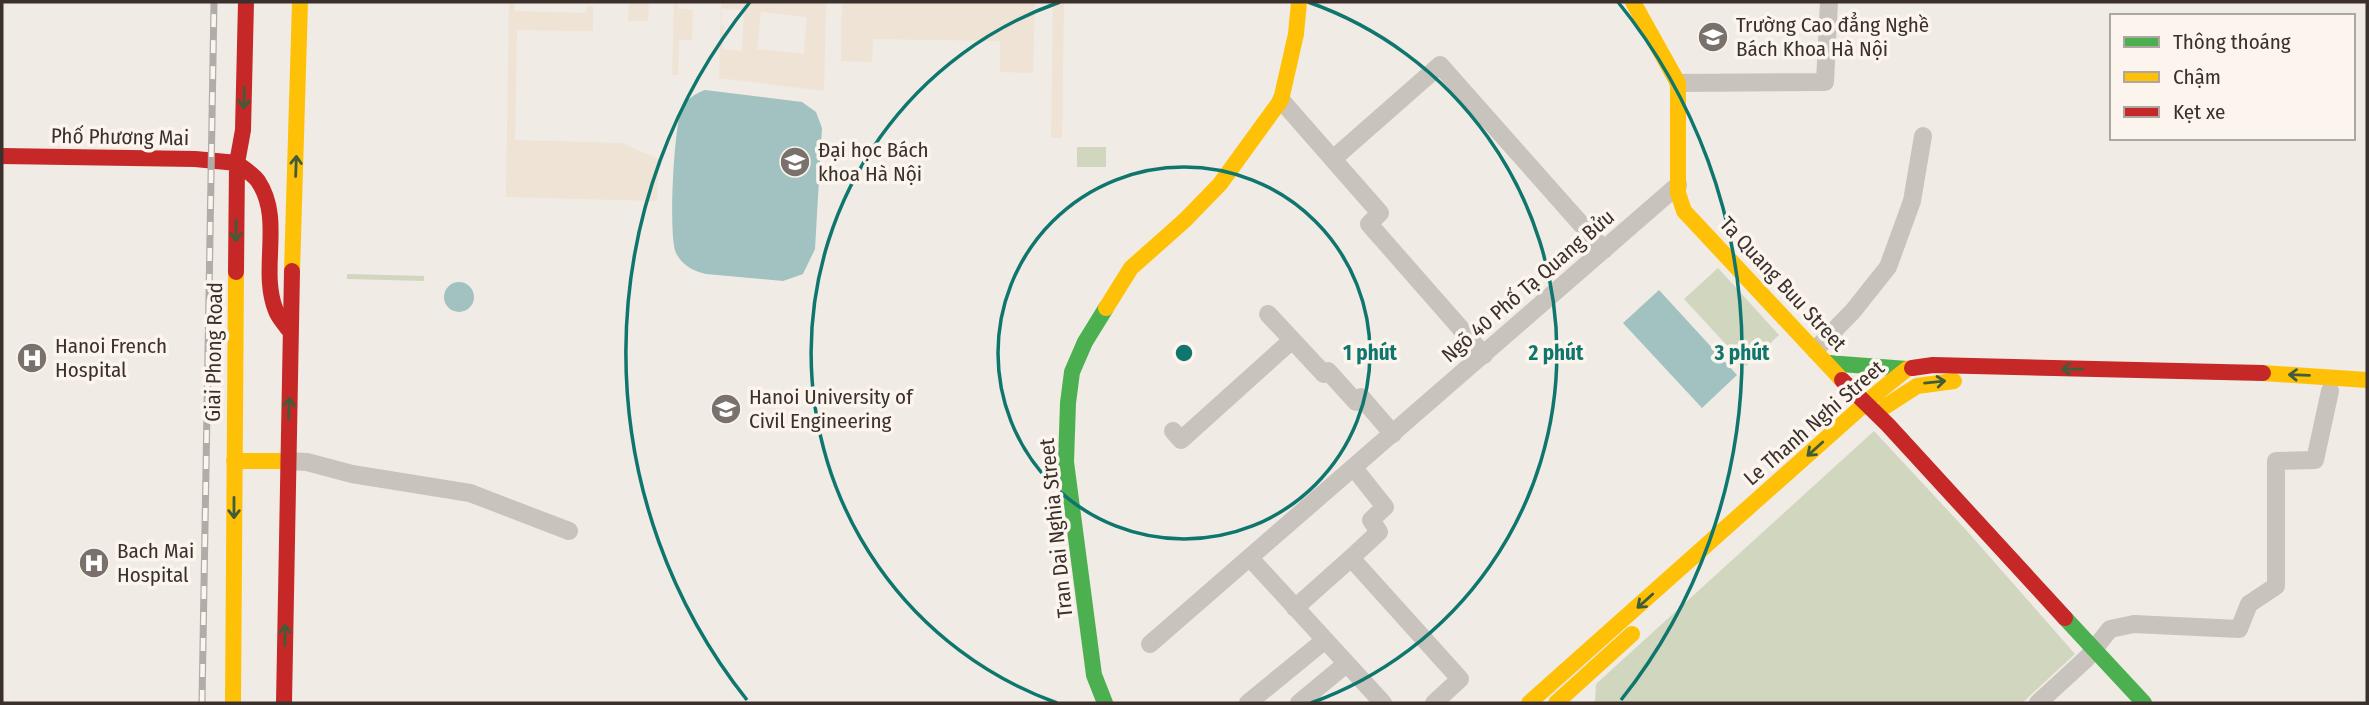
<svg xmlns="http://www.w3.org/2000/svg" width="2369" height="705" font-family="'Fira Sans Condensed',sans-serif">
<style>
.green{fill:#d1d6bf}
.plaza{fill:#eee3d5;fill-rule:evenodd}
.water{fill:#a1c2c1}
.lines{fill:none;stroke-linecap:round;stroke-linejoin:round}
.street{stroke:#c9c3be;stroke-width:18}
.fast{stroke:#4caf50;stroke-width:16}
.slow{stroke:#ffc107;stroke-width:16}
.jam{stroke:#c62828;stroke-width:16}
.rail-casing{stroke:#b1aca8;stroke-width:7}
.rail{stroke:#fbf5ee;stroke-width:4.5;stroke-dasharray:13;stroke-linecap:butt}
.oneway{stroke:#415c38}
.ring{fill:none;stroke:#0f766e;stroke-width:3.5}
.labels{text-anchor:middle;stroke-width:7;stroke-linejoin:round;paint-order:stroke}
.poi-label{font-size:21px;fill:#3b302b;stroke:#fbf5ee;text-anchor:start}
.street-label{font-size:21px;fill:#3b302b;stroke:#fbf5ee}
.centre{fill:#0f766e;stroke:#fbf5ee;stroke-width:3.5}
.ring-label{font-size:21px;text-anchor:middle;font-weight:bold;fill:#0f766e;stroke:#fbf5ee;stroke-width:7;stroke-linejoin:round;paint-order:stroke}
</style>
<rect width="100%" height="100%" fill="#f0ebe5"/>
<!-- green -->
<path class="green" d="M1077,147H1106V167H1077Z
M1718,268L1779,335L1746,366L1684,299Z
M347,274L424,276V281L347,279Z
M1874,431L1967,531L2075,654L2022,703H1595L1596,684Z"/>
<!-- plaza -->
<path class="plaza" d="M509,2H514L515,11L586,13L587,6H593V31L517,30L515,140L622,143L658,159L657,201L506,197Z
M629,2H649L648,21H628Z
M674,2H678L679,9L693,10L692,40H679L678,75H672Z
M721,2H826L824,91L719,78ZM722,9L744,10L742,51L723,49L724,25H721ZM761,12L807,17L804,54L757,49Z
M842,2H1035L1033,73L1000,72V41L873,39L872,62L841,61Z
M1053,2H1064L1062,138H1051Z"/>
<!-- water -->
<path class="water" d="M705,90L802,102L816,112L822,128L815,249L803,274L783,281L706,274C693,271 682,265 676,253C668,236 674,129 681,111C685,100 694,94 705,90Z
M444 297a15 15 0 1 1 30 0a15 15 0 1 1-30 0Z
M1659,290L1737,375L1702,408L1623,323Z"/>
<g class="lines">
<!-- street -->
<path class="street" d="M1678,83L1825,82L1829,2
M1281,100L1380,213L1369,224L1484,355
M1333,159L1440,65L1604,250
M1268,314L1324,374L1328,371L1356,402L1361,397L1393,434
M1815,350L1853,311L1888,267L1912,201L1923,136
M1173,431L1181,440L1291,341
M287,461L307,462L352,474L470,493L569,531
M1354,468L1385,507L1371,520L1379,532L1351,558L1460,679L1434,703
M1250,558L1383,703
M1295,608L1351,558
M1150,644L1678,185
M1248,703L1325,640
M1299,703L1346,664
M2038,703L2087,658L2110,629L2134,624L2239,629L2249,604L2276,586V461L2315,460L2330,391"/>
<!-- fast -->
<path class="fast" d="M1828,363L1907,369
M2065,618L2144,703
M1105,703L1094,675L1066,462L1068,403L1072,372L1085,342L1106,308"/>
<!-- slow -->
<path class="slow" d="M1633,2L1678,83V193L1684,211L1842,380
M292,271L300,2
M1106,308L1131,268L1185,220L1220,184L1281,100L1296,34L1299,2
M2263,373L2367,380
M1886,406L1917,386L1954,381
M234,461H287
M233,703L236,272
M1529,703L1877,393L1907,369L1912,368
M1556,703L1632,634"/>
<!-- jam -->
<path class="jam" d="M2,156L195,159L237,163
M237,163C244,169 253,174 258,181C284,220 259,269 276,311C278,317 284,323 288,329
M236,272L237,163L243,130L246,2
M1912,368L1933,365L2263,373
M1842,380L1888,425L2065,618
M284,703L292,271"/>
<!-- rail casing -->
<g class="rail-casing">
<path id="rail" d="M202,703L214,2"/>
</g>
<!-- rail -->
<use href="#rail" class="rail"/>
</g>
<!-- one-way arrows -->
<defs><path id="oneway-shaft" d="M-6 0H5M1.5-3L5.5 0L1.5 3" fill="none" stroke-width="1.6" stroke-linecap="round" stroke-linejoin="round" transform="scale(1.75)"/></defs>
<g class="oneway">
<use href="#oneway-shaft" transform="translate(244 98) rotate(92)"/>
<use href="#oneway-shaft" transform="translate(296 166) rotate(-88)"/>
<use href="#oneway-shaft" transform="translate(236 231) rotate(91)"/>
<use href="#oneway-shaft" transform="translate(2072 369) rotate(-179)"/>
<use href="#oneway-shaft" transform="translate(2299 375) rotate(-178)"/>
<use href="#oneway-shaft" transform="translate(1935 382) rotate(-6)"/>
<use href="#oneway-shaft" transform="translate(289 408) rotate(-88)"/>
<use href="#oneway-shaft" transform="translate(1815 449) rotate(138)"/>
<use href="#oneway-shaft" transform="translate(234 508) rotate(90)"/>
<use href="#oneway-shaft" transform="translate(1645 601) rotate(138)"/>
<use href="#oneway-shaft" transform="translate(285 635) rotate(-89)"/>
</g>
<!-- distance rings -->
<g class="ring">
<circle cx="1184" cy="353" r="186"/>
<path d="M1057 703A372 372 0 0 1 1060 2M1308 2A372 372 0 0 1 1311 703"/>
<path d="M747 700A558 558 0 0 1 750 2M1618 2A558 558 0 0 1 1621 700"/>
</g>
<!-- icons -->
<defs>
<g id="university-disc" transform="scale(1.575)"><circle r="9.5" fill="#7a716c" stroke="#fbf5ee"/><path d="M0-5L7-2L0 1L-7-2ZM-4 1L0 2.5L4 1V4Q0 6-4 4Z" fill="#fff"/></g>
<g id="hospital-disc" transform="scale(1.575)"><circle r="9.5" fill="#7a716c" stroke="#fbf5ee"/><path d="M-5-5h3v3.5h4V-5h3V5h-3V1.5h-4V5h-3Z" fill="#fff"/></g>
</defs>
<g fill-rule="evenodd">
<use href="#university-disc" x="1713" y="37"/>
<use href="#university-disc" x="795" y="162"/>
<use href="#hospital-disc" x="32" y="358"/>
<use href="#university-disc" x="726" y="409"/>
<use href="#hospital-disc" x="94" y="563"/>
</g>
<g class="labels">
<!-- poi labels -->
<g class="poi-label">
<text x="1736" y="32">Trường Cao đẳng Nghề<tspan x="1736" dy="24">Bách Khoa Hà Nội</tspan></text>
<text x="818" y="157">Đại học Bách<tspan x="818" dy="24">khoa Hà Nội</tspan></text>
<text x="55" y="353">Hanoi French<tspan x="55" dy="24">Hospital</tspan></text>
<text x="749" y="404">Hanoi University of<tspan x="749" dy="24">Civil Engineering</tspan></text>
<text x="117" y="558">Bach Mai<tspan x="117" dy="24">Hospital</tspan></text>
</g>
<!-- street labels -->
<g class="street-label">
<text transform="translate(120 137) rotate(1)" y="7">Phố Phương Mai</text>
<text transform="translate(1783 284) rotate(47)" y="7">Ta Quang Buu Street</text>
<text transform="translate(1528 286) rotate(-41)" y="7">Ngõ 40 Phố Tạ Quang Bửu</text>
<text transform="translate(214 352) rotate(-89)" y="7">Giai Phong Road</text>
<text transform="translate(1814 423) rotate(-41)" y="7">Le Thanh Nghi Street</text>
<text transform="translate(1056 528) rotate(-96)" y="7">Tran Dai Nghia Street</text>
</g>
</g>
<circle cx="1184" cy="353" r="10" class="centre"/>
<g class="ring-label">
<text x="1370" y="360">1 phút</text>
<text x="1556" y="360">2 phút</text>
<text x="1742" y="360">3 phút</text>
</g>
<!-- border -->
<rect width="2369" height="705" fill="none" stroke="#3b302b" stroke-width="7"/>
<!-- legend -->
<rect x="2110" y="14" width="245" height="126" fill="#fbf5ee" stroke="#aea6a0" stroke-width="2"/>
<rect x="2124" y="37" width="35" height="10" fill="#4caf50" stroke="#aea6a0" stroke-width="2"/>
<text x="2173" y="49" font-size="21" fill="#3b302b">Thông thoáng</text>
<rect x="2124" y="72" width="35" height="10" fill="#ffc107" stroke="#aea6a0" stroke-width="2"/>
<text x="2173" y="84" font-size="21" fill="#3b302b">Chậm</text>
<rect x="2124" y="107" width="35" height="10" fill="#c62828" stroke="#aea6a0" stroke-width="2"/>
<text x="2173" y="119" font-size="21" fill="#3b302b">Kẹt xe</text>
</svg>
